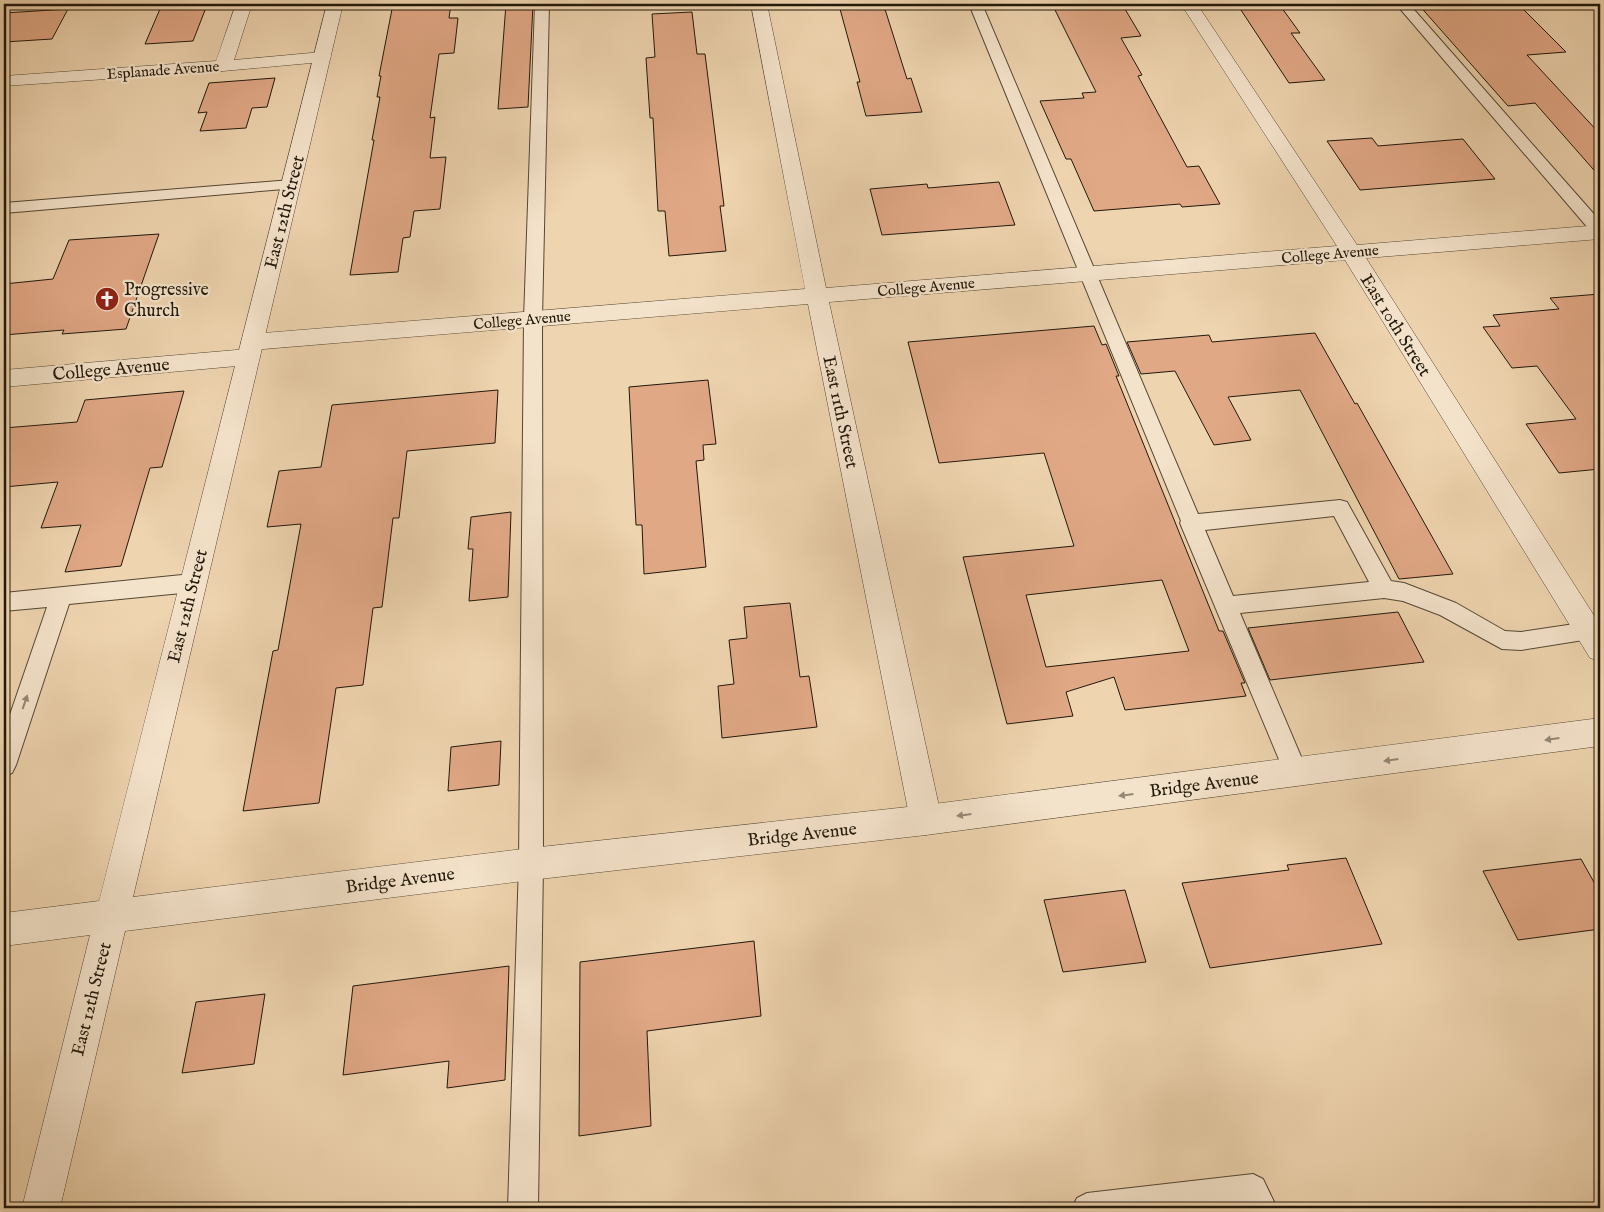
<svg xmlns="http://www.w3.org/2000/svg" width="1604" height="1212" font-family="'IM FELL English',serif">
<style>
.building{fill:#e1a886;stroke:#21180b;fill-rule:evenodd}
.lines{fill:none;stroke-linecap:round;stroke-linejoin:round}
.service-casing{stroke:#544734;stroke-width:2}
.minor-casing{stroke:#544734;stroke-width:1}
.tertiary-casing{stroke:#544734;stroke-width:1}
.service{fill:#f4e3cb;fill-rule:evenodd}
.minor{fill:#f4e3cb;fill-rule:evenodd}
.tertiary{fill:#f4e3cb;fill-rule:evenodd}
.oneway{fill:#958875}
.labels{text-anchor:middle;stroke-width:4.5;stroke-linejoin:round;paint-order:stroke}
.far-street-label{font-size:15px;fill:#21180b;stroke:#f4e3cb}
.street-label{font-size:18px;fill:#21180b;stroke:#f4e3cb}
.poi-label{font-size:18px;fill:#21180b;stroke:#f4e3cb;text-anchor:start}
</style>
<rect width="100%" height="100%" fill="#eed4af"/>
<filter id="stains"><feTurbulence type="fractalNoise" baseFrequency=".004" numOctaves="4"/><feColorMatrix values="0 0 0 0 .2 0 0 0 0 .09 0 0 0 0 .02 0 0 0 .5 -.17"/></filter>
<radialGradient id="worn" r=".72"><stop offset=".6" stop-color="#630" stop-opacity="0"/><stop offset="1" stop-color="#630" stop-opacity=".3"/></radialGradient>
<!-- building -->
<path class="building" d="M393,4H451L449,18H458L454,53L439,54L430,118L435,117L430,158L446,157L440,209L414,211L410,237L403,238L398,272L350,275L374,140H372L380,97H377L381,76H379Z
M506,4H533L528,107L498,109Z
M1052,4H1122L1141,36L1121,38L1142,75L1138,76L1187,167L1199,166L1220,204L1182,207L1180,204L1094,211L1071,159H1066L1040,101L1084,98L1082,93L1096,92Z
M1237,4H1279L1300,33H1291L1325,80L1289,83Z
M1418,4H1518L1566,52L1527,55L1600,134V177L1535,103L1508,106Z
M207,5L193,41L145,44L160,9Z
M884,6L907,79L911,78L922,112L866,116L857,82H860L840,9Z
M68,9L52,39L4,42V13Z
M692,12L697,54H705L724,206H720L726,251L669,256L665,211H658L653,118H650L646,58L655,57L652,14Z
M275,78L267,107L252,108L246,128L200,131L207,112L198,113L209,83Z
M1372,138L1378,146L1463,139L1495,179L1360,190L1327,141Z
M999,182L1015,225L882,235L870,189L927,184L928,188Z
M159,234L126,329L62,334L64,330L4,335V284L53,279L69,240Z
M1600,294V469L1559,473L1526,424L1576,419L1537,366L1512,368L1483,327L1500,326L1493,315L1559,309L1550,298Z
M1094,326L1102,345L1106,344L1119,376H1116L1219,631H1223L1245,683H1241L1246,696L1125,710L1114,677L1066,692L1073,716L1007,724L963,557L1074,546L1044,453L939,463L908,342ZM1162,580L1189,651L1046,667L1026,595Z
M1315,333L1355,404L1357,403L1453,574L1399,579L1300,390L1228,397L1251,440L1214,445L1175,371L1141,374L1127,342L1209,335L1212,342Z
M708,380L716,444L703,445L704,460L696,461L706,567L644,574L642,525H636L629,387Z
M498,390L495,443L407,451L399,518H393L382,607L373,608L363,685L336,688L319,803L243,811L273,651L278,650L301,524L267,527L279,471L321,467L332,405Z
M184,391L162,467L150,468L121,566L65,572L81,525L41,528L58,482L4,487V428L77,422L85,400Z
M511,512L508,597L469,601L473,549H468L471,517Z
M790,603L800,677L809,676L817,727L722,738L718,686L734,684L729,640L747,638L744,607Z
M1398,612L1424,662L1270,680L1248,628Z
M501,741L499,785L448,791L451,747Z
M1346,858L1382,944L1210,968L1182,883L1289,870L1287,865Z
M1581,859L1600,893V929L1518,940L1483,871Z
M1125,890L1146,962L1063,972L1044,900Z
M754,941L761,1016L647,1031L651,1126L579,1136L580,962Z
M509,966L505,1080L447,1088L449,1061L343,1075L353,986Z
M265,994L254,1064L182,1073L196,1002Z"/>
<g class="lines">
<!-- service casing -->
<g class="service-casing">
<path id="service" d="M535,4H549L542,319L543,864L538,1208H508L519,864L524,319Z
M969,4H982L1198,514L1340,500L1347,502L1391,581L1404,583L1456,603L1505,631L1521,632L1588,622L1596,624L1599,631L1596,638L1521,650L1502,649L1440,615L1403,601L1384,598L1240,613L1308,773L1304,781L1296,784L1288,781L1180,523L1181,521ZM1334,516L1369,582L1233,596L1205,530Z
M1396,4H1409L1600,221V236L1594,235Z
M291,180L296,182L299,185L296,188L4,213V203Z
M192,574L199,577L202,583L199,589L192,592L69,604L16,765L12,773L4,776V732L47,607L4,611V593Z
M1253,1174L1263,1179L1277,1208H1247L1245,1204L1213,1208H1072L1077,1198L1087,1193Z"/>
</g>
<!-- minor casing -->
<g class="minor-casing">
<path id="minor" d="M236,4H252L234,60L322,52L328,53L331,57L328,61L322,62L223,71L4,86V76L216,61Z
M751,4H767L826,288L1337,246L1181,4H1197L1357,245L1600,225V239L1366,258L1600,625V661L1590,658L1345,260L829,302L942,820L937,831L926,835L915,831L910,820L808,304L252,350L256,351L260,357L256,363L248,365L4,387V370L248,349L244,348L241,342L244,336L252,334L805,289Z"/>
</g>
<!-- tertiary casing -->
<g class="tertiary-casing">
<path id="tertiary" d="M327,4H343L133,897L531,848L926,805L1600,718V746L926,835L531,880L125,931L60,1208H22L90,935L4,946V913L99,901Z"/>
</g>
<!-- service -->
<use href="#service" class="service"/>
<!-- minor -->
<use href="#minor" class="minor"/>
<!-- tertiary -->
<use href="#tertiary" class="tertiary"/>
</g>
<!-- one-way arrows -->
<defs><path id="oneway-solid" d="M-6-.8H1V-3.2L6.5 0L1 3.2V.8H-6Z" transform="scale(1.25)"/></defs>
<g class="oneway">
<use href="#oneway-solid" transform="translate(25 702) rotate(-71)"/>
<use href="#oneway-solid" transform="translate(1552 739) rotate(172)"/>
<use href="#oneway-solid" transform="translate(1391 760) rotate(172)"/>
<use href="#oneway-solid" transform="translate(1126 795) rotate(173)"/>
<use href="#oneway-solid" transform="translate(964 815) rotate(173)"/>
</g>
<!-- icons -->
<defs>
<g id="church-disc" transform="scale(1.25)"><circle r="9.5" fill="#8f2418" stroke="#f4e3cb"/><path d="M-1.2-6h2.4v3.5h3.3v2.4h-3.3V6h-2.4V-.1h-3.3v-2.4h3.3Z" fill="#fff"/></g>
</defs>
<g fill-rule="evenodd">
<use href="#church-disc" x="107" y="299"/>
</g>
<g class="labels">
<!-- far-street labels -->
<g class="far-street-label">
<text transform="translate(163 70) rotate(-4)" y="5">Esplanade Avenue</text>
<text transform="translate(1330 254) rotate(-5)" y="5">College Avenue</text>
<text transform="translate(926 287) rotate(-5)" y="5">College Avenue</text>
<text transform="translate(522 320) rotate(-5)" y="5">College Avenue</text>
</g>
<!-- street labels -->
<g class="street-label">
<text transform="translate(284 212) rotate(-76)" y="6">East 12th Street</text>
<text transform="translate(1396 325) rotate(58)" y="6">East 10th Street</text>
<text transform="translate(111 369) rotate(-5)" y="6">College Avenue</text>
<text transform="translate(841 412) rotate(78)" y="6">East 11th Street</text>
<text transform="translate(187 606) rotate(-76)" y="6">East 12th Street</text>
<text transform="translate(1204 784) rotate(-7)" y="6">Bridge Avenue</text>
<text transform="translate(802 834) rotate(-6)" y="6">Bridge Avenue</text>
<text transform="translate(400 880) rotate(-7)" y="6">Bridge Avenue</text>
<text transform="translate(91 999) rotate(-76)" y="6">East 12th Street</text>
</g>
<!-- poi labels -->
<g class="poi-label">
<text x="124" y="295">Progressive<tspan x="124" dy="21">Church</tspan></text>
</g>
</g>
<!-- margin -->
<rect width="1604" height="1212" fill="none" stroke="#eed4af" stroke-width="20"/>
<rect x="5" y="5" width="1594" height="1202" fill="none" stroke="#21180b" stroke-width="2.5"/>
<rect x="10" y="10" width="1584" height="1192" fill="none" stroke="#21180b"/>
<rect width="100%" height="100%" filter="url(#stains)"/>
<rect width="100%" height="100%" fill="url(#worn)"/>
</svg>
